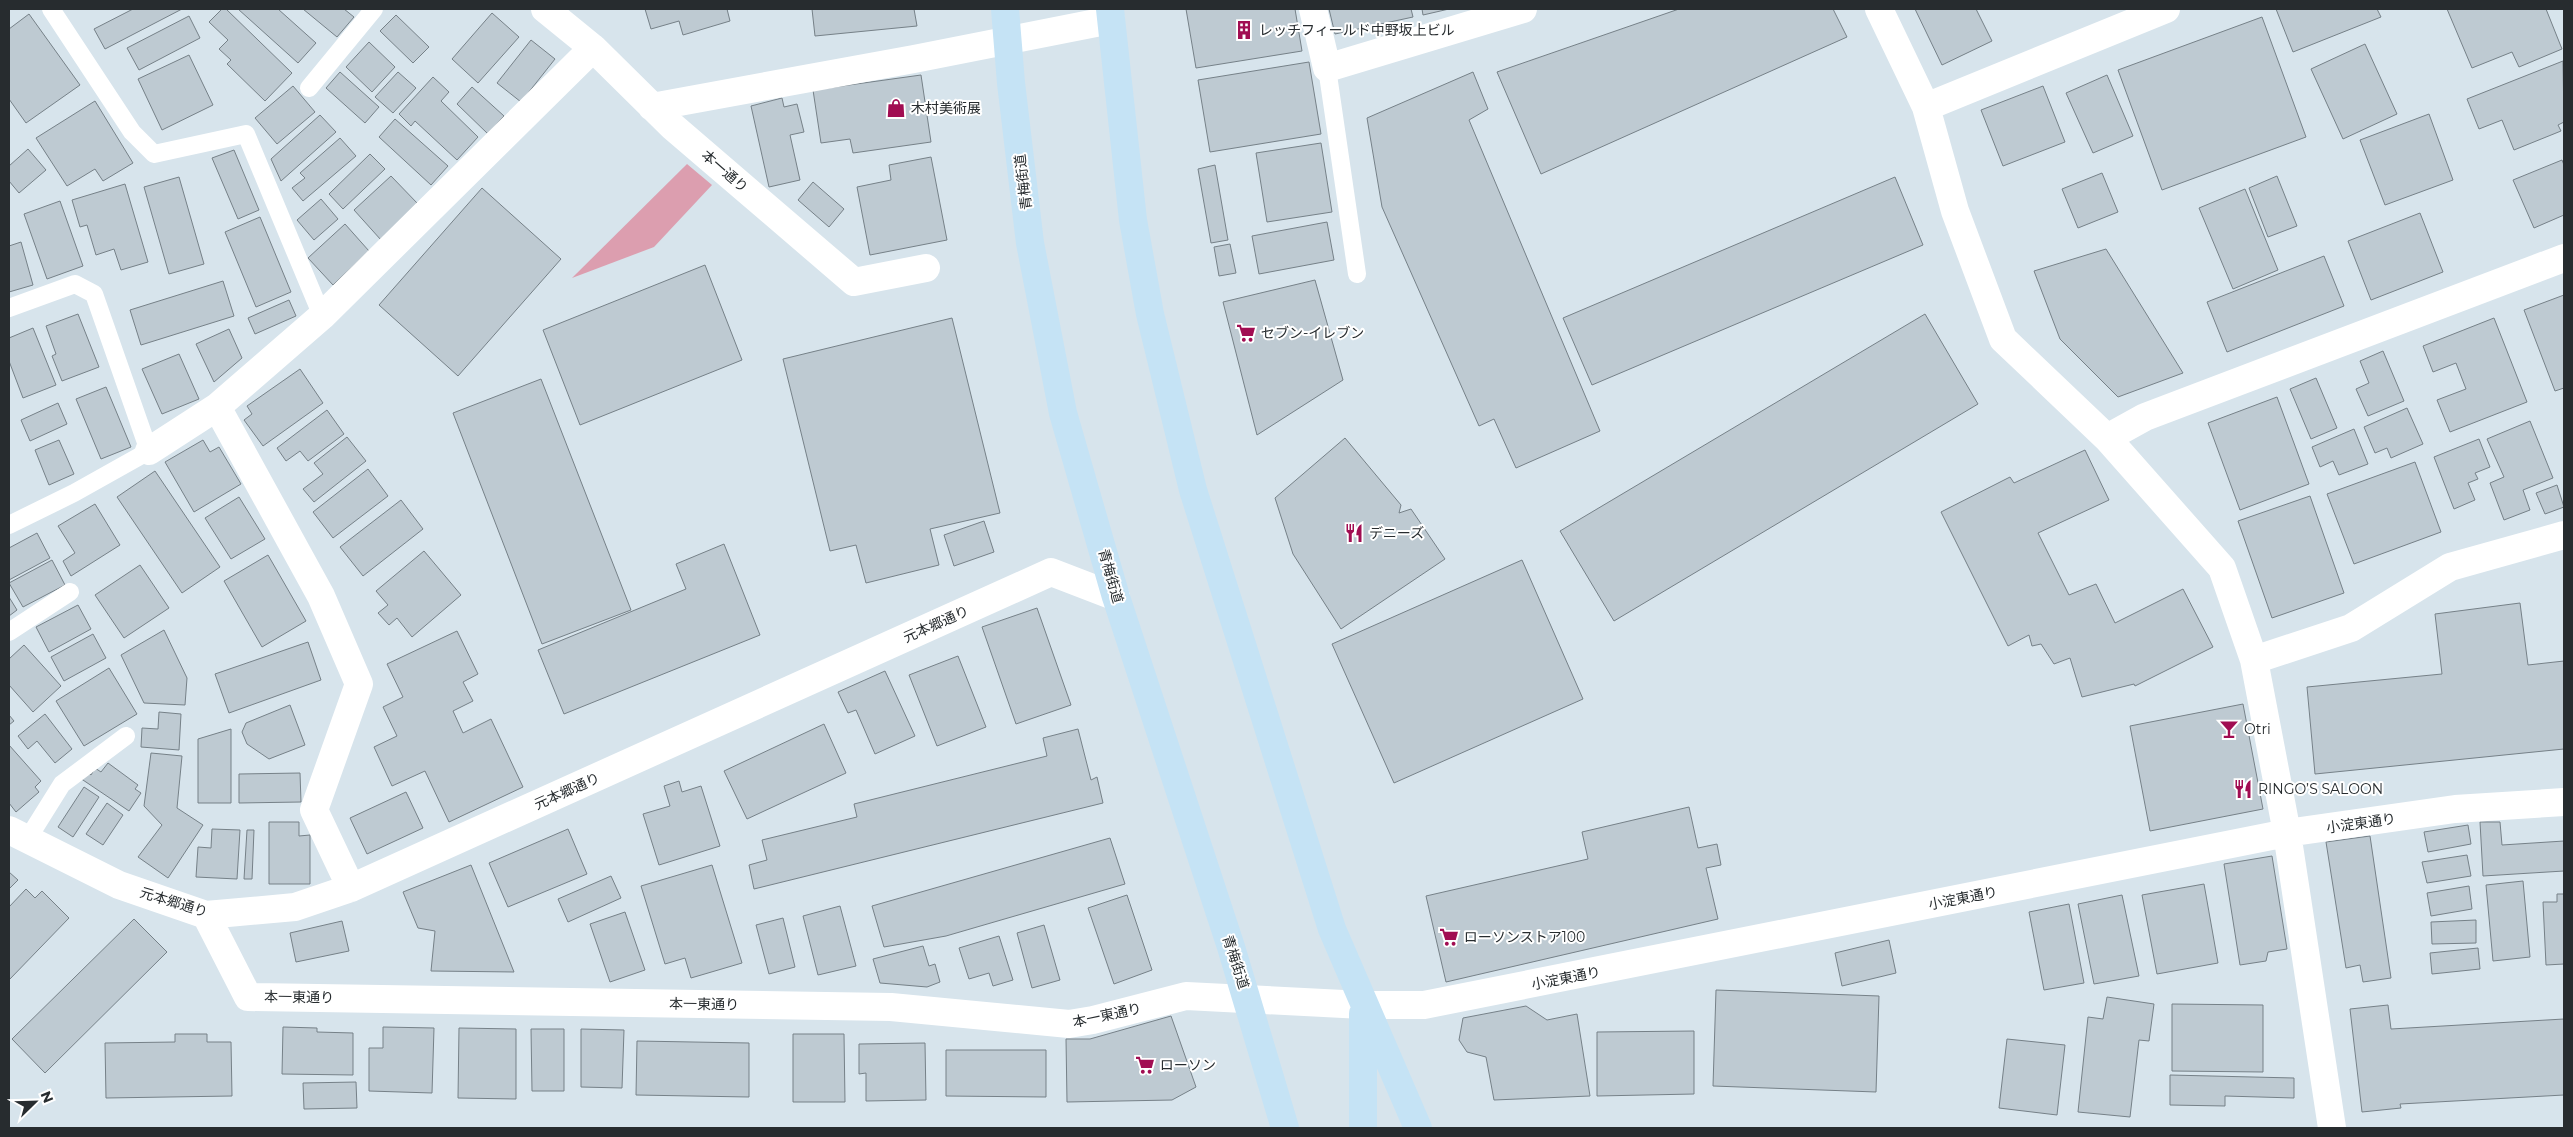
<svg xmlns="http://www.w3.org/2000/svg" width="2573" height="1137" font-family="Montserrat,'Noto Sans JP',sans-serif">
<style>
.green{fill:#dc9eaf}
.building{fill:#becad2;stroke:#768188}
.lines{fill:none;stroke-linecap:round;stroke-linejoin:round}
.lane{stroke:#fff;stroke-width:18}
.street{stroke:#fff;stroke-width:28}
.primary{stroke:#c5e3f5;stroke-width:28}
.labels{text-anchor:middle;stroke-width:4;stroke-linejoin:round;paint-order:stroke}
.poi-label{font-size:14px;fill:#272c2f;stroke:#fff;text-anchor:start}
.street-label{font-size:14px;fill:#272c2f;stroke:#fff}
</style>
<rect width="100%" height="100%" fill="#d7e4ec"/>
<!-- green -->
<path class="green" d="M687,164L712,185L654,247L572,278Z"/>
<!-- building -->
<path class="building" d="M133,9H182L105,49L94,29Z
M222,9H226L292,73L265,101L227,64L231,60L219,49L228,40L209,22Z
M238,9H278L316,43L298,63Z
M303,9H344L354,17L337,37Z
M645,9H727L730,21L683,35L679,21L651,29Z
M812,9H914L917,26L815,36Z
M1186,9H1295L1302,51L1196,68Z
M1329,9H1411L1413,17L1335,34Z
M1422,9H1449L1423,15Z
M1679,9H1833L1847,37L1541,174L1497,72Z
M1915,9H1976L1992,41L1942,65Z
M2276,9H2377L2381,17L2293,52Z
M2447,9H2546L2562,49L2519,67L2512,52L2472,68Z
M492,13L519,37L478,83L452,59Z
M29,14L80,85L26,123L9,99V29Z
M396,15L429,47L413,63L380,31Z
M189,16L200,38L139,70L127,48Z
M2262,17L2306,137L2162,190L2118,70Z
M531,40L555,59L521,102L497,83Z
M369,42L395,67L372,92L346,67Z
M2365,44L2397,114L2343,139L2311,69Z
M189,55L213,105L162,130L138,79Z
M2563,61L2564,122L2558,125L2561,131L2514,150L2502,120L2479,129L2467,99Z
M1309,62L1321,134L1210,152L1198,80Z
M340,72L379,107L365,123L326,88Z
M398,72L416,88L393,113L375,97Z
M1473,72L1488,109L1469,120L1600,431L1516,468L1494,419L1479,426L1382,207L1367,118Z
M921,75L931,142L853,153L850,139L821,143L813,90Z
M2107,75L2133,136L2093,153L2066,93Z
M433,77L449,92L441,101L478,137L457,160L415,121L411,126L399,114Z
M293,86L315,112L277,144L255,118Z
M2043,86L2065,142L2003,166L1981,110Z
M472,87L504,116L488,134L457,104Z
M782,98L784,107L797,104L804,132L790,135L800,180L769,187L751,106Z
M95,101L133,163L103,181L95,169L67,186L36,138Z
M2429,114L2453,180L2385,205L2360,140Z
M320,115L336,132L281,181L271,159Z
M395,119L448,166L431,185L379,137Z
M340,138L356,156L303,201L292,188L305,178L300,173Z
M1321,143L1332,212L1267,222L1256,153Z
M28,149L46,170L19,193L9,181V166Z
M234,150L259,210L238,219L212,158Z
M370,154L385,169L343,209L329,194Z
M931,157L947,240L870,255L857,187L891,180L889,165Z
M2562,160L2564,165V215L2534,228L2513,180Z
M1215,165L1228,240L1211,243L1198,169Z
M2102,173L2118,212L2078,228L2062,189Z
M391,176L418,204L381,240L354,210Z
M2277,176L2297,226L2268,237L2249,188Z
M179,177L204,264L169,274L144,187Z
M1895,177L1923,245L1592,385L1563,318Z
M813,182L844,209L829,227L798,200Z
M125,184L148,262L121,270L114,249L96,255L87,225L80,227L72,200Z
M482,188L561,259L458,376L379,305Z
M2245,189L2278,270L2233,289L2199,208Z
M321,199L338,219L314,240L297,220Z
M60,201L83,266L47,279L24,214Z
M2420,213L2443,272L2371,300L2348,241Z
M260,217L291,292L256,307L225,232Z
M1327,222L1334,260L1259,274L1252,236Z
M345,224L369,251L333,285L308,258Z
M21,242L33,285L9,292V246Z
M1230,244L1236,273L1219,276L1214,247Z
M2106,249L2183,373L2118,397L2060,339L2034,271Z
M2324,256L2344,306L2227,352L2207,302Z
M705,265L742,360L580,425L543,330Z
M1315,280L1343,380L1257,435L1223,302Z
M223,281L234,316L141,345L130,310Z
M2564,295V388L2555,391L2524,310Z
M289,300L296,316L255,334L248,318Z
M78,314L99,367L62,381L52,356L56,354L46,326Z
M1925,314L1978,404L1614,621L1560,531Z
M952,318L1000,513L930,529L939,565L866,583L856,545L830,551L783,359Z
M2494,318L2527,402L2450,432L2437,400L2466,389L2456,363L2433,372L2423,346Z
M33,328L56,385L23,398L9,361V338Z
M229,329L242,358L214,382L196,344Z
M2383,351L2404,401L2368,416L2356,389L2369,383L2360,361Z
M179,354L199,399L162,414L142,369Z
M300,369L323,403L263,446L244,420L252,414L247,406Z
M2316,378L2337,428L2311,439L2290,389Z
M541,379L631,610L542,644L453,413Z
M106,387L131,447L101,459L76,399Z
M2277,397L2309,484L2240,510L2208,423Z
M58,403L67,424L30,441L21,420Z
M2407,408L2423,444L2391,458L2387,448L2375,453L2364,427Z
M327,410L344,434L308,461L300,451L286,461L277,448Z
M2530,421L2553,478L2523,490L2530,510L2504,520L2490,483L2504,477L2487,439Z
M2354,429L2368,464L2339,475L2333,461L2320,467L2312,447Z
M347,437L366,461L314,502L303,489L323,474L314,463Z
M1345,438L1401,505L1399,513L1411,509L1445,559L1341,629L1293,554L1275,498Z
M2479,439L2490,467L2475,473L2478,479L2468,483L2475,500L2454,509L2434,457Z
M59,440L74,474L49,485L35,450Z
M203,440L210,452L219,447L241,484L194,512L165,462Z
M2085,450L2109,500L2038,533L2069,595L2096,584L2115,623L2183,589L2213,647L2135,686L2134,684L2082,697L2070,658L2054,664L2041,644L2032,646L2029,635L2008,646L1941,512L2010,477L2014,483Z
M2415,462L2441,532L2354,564L2327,494Z
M368,469L388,496L333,538L313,512Z
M155,471L220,567L182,593L117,497Z
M2557,485L2564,507L2545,514L2536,493Z
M2310,496L2344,593L2272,618L2238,521Z
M239,497L265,539L231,559L205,518Z
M401,500L423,529L363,576L340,547Z
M95,504L120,545L71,576L63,561L75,553L58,526Z
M984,521L994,552L954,566L944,535Z
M37,533L50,558L9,580V548Z
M724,544L760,635L564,714L538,650L686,589L676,564Z
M424,551L461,595L412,637L397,618L389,625L378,613L388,605L376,591Z
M268,555L306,621L262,647L224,581Z
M52,560L65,585L23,607L9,583Z
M1522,560L1583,699L1394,783L1332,644Z
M140,565L169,608L124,638L95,595Z
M9,597L17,610L9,616Z
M2520,603L2528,665L2564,661V749L2315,774L2307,687L2442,674L2435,614Z
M78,605L91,629L49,652L36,627Z
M1037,608L1071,705L1016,724L982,627Z
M164,630L187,678L185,705L144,703L121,655Z
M457,631L478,674L463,682L473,701L453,711L463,733L491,719L523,787L449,822L425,771L392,786L374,747L397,736L383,707L403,697L387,664Z
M93,634L106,658L64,681L51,657Z
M308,642L321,680L229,713L215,674Z
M24,645L61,686L33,712L9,685V659Z
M958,656L986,727L937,746L909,675Z
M109,668L137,714L84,746L56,701Z
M885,671L915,736L875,754L856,710L848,713L838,692Z
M2243,704L2263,809L2150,831L2130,726Z
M290,705L305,745L269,759L247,744L242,732L246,723Z
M159,712L181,714L179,750L141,747L142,728L158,729Z
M45,714L72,749L55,763L37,741L28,749L18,736Z
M9,715L14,721L9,725Z
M824,724L846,773L747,819L724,771Z
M231,729V803H198V739Z
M1078,729L1091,780L1097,777L1103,803L754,889L749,865L767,860L762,840L857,817L854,804L1047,756L1043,738Z
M9,745L41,781L35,787L39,792L16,812L9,803Z
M151,753L182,756L177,808L203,825L168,878L138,857L162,825L144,806Z
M108,763L138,785L135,789L141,793L129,811L80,778L85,770L91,775L95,768L101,772Z
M300,773L301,802L239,803V774Z
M679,781L682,792L701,786L720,846L659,865L643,814L670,806L664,786Z
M84,787L99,797L73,837L58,827Z
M406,792L423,828L367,854L350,818Z
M107,803L123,815L103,845L86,834Z
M1689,807L1698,848L1717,844L1721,865L1706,868L1718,919L1446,982L1426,896L1588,859L1582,832Z
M269,822H299V836L310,835V884H269Z
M2480,822H2500L2502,845L2564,841V871L2483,876Z
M2468,825L2471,844L2428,852L2424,832Z
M212,829L240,830L237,879L196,877L198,847L211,848Z
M568,829L587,874L508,907L489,863Z
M247,830H254L252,879H244Z
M2370,836L2391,978L2363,982L2360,965L2346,968L2326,842Z
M1110,838L1125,884L946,936L884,947L872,906Z
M2467,855L2471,876L2427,883L2422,862Z
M2272,856L2287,949L2268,952L2266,961L2240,965L2224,864Z
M471,865L514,972L431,971L435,931L418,928L403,892Z
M712,865L742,963L691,978L685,958L665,964L641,886Z
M9,872L18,880L9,889Z
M611,876L621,898L568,922L558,899Z
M2523,881L2530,957L2493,961L2486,885Z
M2204,884L2218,963L2157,974L2142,895Z
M2469,886L2472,909L2431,916L2427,893Z
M26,889L35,898L42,891L69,918L9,980V907Z
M2557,894H2564V964L2546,965L2543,902H2557Z
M1127,895L1152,970L1114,984L1088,908Z
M2122,895L2139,976L2094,984L2078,904Z
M2069,904L2084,983L2044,990L2029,912Z
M840,906L856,966L818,975L803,916Z
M625,912L645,970L610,982L590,924Z
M783,918L795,967L769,974L756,925Z
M134,919L167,952L45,1073L12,1039Z
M2476,920V943L2432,944L2431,922Z
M342,921L349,951L296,962L290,933Z
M1044,925L1060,980L1032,988L1017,933Z
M999,936L1013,980L993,986L989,973L969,979L959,948Z
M1889,940L1896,973L1842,986L1835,953Z
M923,946L929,966L935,964L940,982L927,987L880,983L873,959Z
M2478,948L2480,969L2432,974L2430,953Z
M1716,990L1879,996L1876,1092L1713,1086Z
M2107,997L2154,1004L2149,1041L2139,1040L2130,1117L2078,1112L2088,1017L2103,1019Z
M2172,1004L2263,1005V1072L2172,1071Z
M2388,1005L2391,1029L2564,1019V1095L2400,1104L2401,1108L2362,1112L2350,1009Z
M1526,1006L1547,1020L1577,1014L1590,1096L1494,1100L1486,1057L1467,1052L1459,1040L1463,1018Z
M1171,1016L1196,1087L1172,1100L1067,1102L1066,1039H1090Z
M283,1027L317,1028V1032L353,1033V1075L282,1074Z
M383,1027L434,1028L432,1093L369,1091V1048H383Z
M459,1028L516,1029V1099L458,1098Z
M531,1029H564V1091H532Z
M581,1029L624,1030L622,1088L581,1087Z
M1694,1031V1094L1597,1096V1032Z
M175,1034H207V1042H231L232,1096L106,1098L105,1043L175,1042Z
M793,1034H844L845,1102H793Z
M2007,1039L2065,1045L2057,1115L1999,1108Z
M637,1041L749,1043V1097L636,1095Z
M925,1043L926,1100L866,1101V1073L859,1074V1044Z
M946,1050H1046V1097L946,1096Z
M2170,1075L2294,1078V1098L2225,1096V1106L2170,1105Z
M356,1082L357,1108L304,1109L303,1083Z"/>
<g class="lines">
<!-- lane -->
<path class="lane" d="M51,9L132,132L154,154L246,134L322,316
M1327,68L1357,274
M309,88L374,9
M9,308L75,284L94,294L149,451L74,493L9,525
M9,632L70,592
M27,840L62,784L126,736"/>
<!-- street -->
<path class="street" d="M545,9L593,48L672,126L854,282L926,268
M1313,9L1327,68L1523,9
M1879,9L1926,107L1955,211L2003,339L2107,438L2222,568L2254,660L2287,833L2332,1128
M652,107L914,59L1111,20
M1926,107L2166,9
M217,407L321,596L359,684L314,810L351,888
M2107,438L2145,417L2564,258
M149,451L217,407L322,316L593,48
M2254,660L2351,628L2450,567L2564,535
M9,830L119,885L206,915L295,907L351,888L1051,572L1116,597
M206,915L248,997L891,1007L1069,1024L1093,1020L1186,996L1363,1005H1424L2287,833L2455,809L2564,802"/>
<!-- primary -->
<path class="primary" d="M1005,9L1011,83L1030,243L1063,413L1116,597L1231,947L1285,1128
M1110,9L1133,220L1150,314L1193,490L1332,929L1418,1128
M1363,1014V1128"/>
</g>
<!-- icons -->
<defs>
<g id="building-bare" transform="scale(1.5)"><path d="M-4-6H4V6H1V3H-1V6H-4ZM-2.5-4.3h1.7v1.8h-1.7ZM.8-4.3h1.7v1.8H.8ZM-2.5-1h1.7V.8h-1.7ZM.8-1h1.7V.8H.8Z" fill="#a10d52" stroke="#fff" stroke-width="2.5" paint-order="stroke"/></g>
<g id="shop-bare" transform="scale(1.5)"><path d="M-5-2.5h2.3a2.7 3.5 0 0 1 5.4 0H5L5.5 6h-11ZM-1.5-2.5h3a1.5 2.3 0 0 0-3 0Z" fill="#a10d52" stroke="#fff" stroke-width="2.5" paint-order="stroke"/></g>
<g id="supermarket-bare" transform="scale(1.5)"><path d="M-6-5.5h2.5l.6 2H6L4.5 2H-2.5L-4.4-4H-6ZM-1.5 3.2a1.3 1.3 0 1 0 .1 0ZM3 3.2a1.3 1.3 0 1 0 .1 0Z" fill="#a10d52" stroke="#fff" stroke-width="2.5" paint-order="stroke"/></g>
<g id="restaurant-bare" transform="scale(1.5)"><path d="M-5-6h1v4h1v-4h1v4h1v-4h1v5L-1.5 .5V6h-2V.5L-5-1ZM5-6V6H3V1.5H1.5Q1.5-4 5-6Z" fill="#a10d52" stroke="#fff" stroke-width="2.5" paint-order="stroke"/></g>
<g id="bar-bare" transform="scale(1.5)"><path d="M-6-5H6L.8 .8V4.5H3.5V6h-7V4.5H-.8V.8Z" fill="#a10d52" stroke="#fff" stroke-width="2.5" paint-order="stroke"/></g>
</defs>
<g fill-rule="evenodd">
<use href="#building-bare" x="1244" y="30"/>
<use href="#shop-bare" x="896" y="108"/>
<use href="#supermarket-bare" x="1246" y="333"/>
<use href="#restaurant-bare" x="1354" y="533"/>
<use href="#bar-bare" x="2229" y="729"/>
<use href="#restaurant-bare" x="2243" y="789"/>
<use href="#supermarket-bare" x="1449" y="937"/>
<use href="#supermarket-bare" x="1145" y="1065"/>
</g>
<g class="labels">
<!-- poi labels -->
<g class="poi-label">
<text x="1259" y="35">レッチフィールド中野坂上ビル</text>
<text x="911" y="113">木村美術展</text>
<text x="1261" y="338">セブン-イレブン</text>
<text x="1369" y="538">デニーズ</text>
<text x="2244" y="734">Otri</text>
<text x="2258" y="794">RINGO’S SALOON</text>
<text x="1464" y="942">ローソンストア100</text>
<text x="1160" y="1070">ローソン</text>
</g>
<!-- street labels -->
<g class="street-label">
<text transform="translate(725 171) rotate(41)" y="5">本一通り</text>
<text transform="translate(1023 182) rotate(-97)" y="5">青梅街道</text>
<text transform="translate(1111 576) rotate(74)" y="5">青梅街道</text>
<text transform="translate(936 624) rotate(-24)" y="5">元本郷通り</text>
<text transform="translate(567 791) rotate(-24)" y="5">元本郷通り</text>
<text transform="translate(2361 823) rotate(-8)" y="5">小淀東通り</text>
<text transform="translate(1963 898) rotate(-11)" y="5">小淀東通り</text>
<text transform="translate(174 902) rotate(17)" y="5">元本郷通り</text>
<text transform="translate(1236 962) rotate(72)" y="5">青梅街道</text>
<text transform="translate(1566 978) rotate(-11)" y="5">小淀東通り</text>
<text transform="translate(299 997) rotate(1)" y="5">本一東通り</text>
<text transform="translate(704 1004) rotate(1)" y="5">本一東通り</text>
<text transform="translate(1107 1015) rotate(-12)" y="5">本一東通り</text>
</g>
</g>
<!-- border -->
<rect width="2573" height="1137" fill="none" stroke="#272c2f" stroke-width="20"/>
<!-- north arrow -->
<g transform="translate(35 1102) rotate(67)" stroke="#ffffff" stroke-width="4" paint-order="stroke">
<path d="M0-4L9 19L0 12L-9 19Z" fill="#272c2f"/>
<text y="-8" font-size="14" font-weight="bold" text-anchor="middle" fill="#272c2f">N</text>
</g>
</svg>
